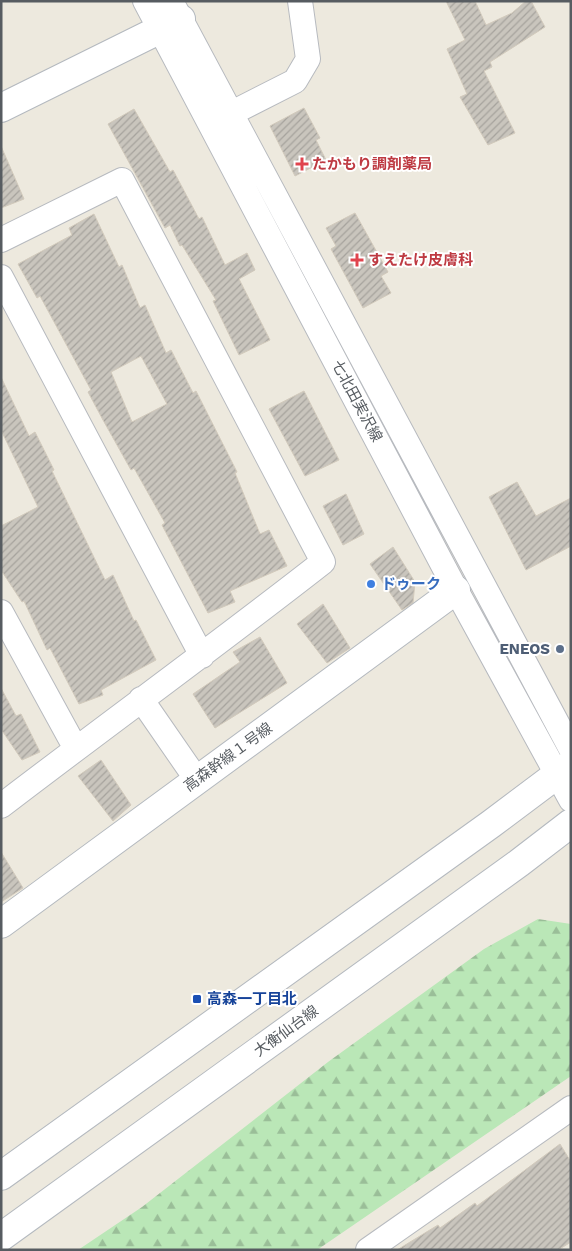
<svg xmlns="http://www.w3.org/2000/svg" width="572" height="1251" font-family="'Work Sans','Noto Sans JP',sans-serif">
<style>
.forest{fill:url(#forest-firs)}
.building{fill:url(#building-hatch);stroke:#d2cabc;fill-rule:evenodd}
.lines{fill:none;stroke-linecap:round;stroke-linejoin:round}
.street-casing{stroke:#b7babf;stroke-width:26}
.secondary-casing{stroke:#b4b9bf;stroke-width:30}
.street{stroke:#fff;stroke-width:24}
.secondary{stroke:#fff;stroke-width:28}
.health-dot{fill:#e0444e;stroke:#fff;stroke-width:2}
.shop-dot{fill:#3f7fe0;stroke:#fff;stroke-width:2}
.service-dot{fill:#5c6f8a;stroke:#fff;stroke-width:2}
.transit-dot{fill:#1a4fb4;stroke:#fff;stroke-width:2}
.labels{text-anchor:middle;stroke-width:4;stroke-linejoin:round;paint-order:stroke}
.health-label{font-size:15px;font-weight:bold;fill:#be3a42;stroke:#fff;text-anchor:start}
.street-label{font-size:15px;fill:#575c61;stroke:#fff}
.shop-label{font-size:15px;font-weight:bold;fill:#366cbe;stroke:#fff;text-anchor:start}
.service-label{font-size:15px;font-weight:bold;fill:#4e5e75;stroke:#fff;text-anchor:end}
.transit-label{font-size:15px;font-weight:bold;fill:#164399;stroke:#fff;text-anchor:start}
</style>
<defs>
<pattern id="forest-firs" width="22" height="20" patternUnits="userSpaceOnUse" patternTransform="scale(1.25)"><rect width="22" height="20" fill="#bae7b7"/><path d="M5 1l3.5 6h-7zM16 11l3.5 6h-7z" fill="#9abe98"/></pattern>
<pattern id="building-hatch" width="6" height="6" patternUnits="userSpaceOnUse" patternTransform="scale(1.25)"><rect width="6" height="6" fill="#c9c5bd"/><path d="M-1 1l2-2M0 6l6-6M5 7l2-2" fill="none" stroke="#a6a39d"/></pattern>
</defs>
<rect width="100%" height="100%" fill="#ede9de"/>
<!-- forest -->
<path class="forest" d="M538,919L571,924V1076L317,1250H78L142,1207L328,1062L484,949Z"/>
<!-- building -->
<path class="building" d="M446,1H475L486,25L512,13L526,1H531L545,27L490,62L492,67L484,71L515,133L488,145L460,97L467,94L447,49L465,40Z
M304,108L320,138L316,140L326,160L295,176L270,126Z
M134,109L170,172L173,170L199,219L202,217L225,265L247,253L255,270L239,279L270,340L239,355L213,301L216,300L182,245L180,246L170,225L165,228L108,124Z
M1,146L24,199L1,208Z
M355,213L388,272L381,276L391,293L363,308L331,249L336,246L326,228Z
M94,214L119,267L122,265L140,308L145,305L166,353L171,350L193,393L196,391L237,472L235,473L260,534L269,530L287,566L230,591L235,602L208,613L162,525L165,523L134,468L131,470L103,420L88,392L91,390L40,296L37,298L18,264L72,235L69,228ZM141,356L167,404L132,422L111,372Z
M1,377L29,436L35,432L54,470L52,471L105,580L113,575L134,621L136,620L156,660L101,690L103,695L79,704L50,648L47,650L24,601L22,602L1,570V526L38,507L1,430Z
M304,391L339,460L305,476L269,409Z
M517,482L536,516L571,498V546L526,570L489,497Z
M346,494L364,534L343,545L323,506Z
M393,547L415,582L413,603L402,610L370,564Z
M323,604L350,648L327,663L297,624Z
M260,637L287,683L215,728L193,694L240,662L233,652Z
M1,688L16,716L21,714L40,752L22,760L1,729Z
M101,760L131,805L113,821L78,776Z
M1,852L23,888L1,902Z
M560,1144L571,1162V1242L558,1250H397L438,1225L440,1228L475,1203L477,1206Z"/>
<g class="lines">
<!-- street casing -->
<g class="street-casing">
<path id="street" d="M145,1L456,590L571,800
M171,1L571,749
M232,113L295,81L308,59L300,1
M1,240L122,180L323,562C217,645 108,724 1,806
M1,277L202,656
M1,612L76,749
M141,699L197,780
M368,1250L571,1108"/>
</g>
<!-- secondary casing -->
<g class="secondary-casing">
<path id="secondary" d="M1,108L181,19
M1,924L456,590
M1,1176L491,824L571,764
M1,1237L519,863L571,823"/>
</g>
<!-- street -->
<use href="#street" class="street"/>
<!-- secondary -->
<use href="#secondary" class="secondary"/>
</g>
<!-- markers -->
<g class="health-dot">
<path d="M299.5 156.5h5v5h5v5h-5v5h-5v-5h-5v-5h5z"/>
<path d="M354.5 252.5h5v5h5v5h-5v5h-5v-5h-5v-5h5z"/>
</g>
<circle class="shop-dot" cx="371" cy="584" r="5"/>
<circle class="service-dot" cx="560" cy="649" r="5"/>
<rect class="transit-dot" x="192" y="994" width="10" height="10" rx="2.5"/>
<g class="labels">
<!-- health labels -->
<g class="health-label">
<text x="312" y="169">たかもり調剤薬局</text>
<text x="368" y="265">すえたけ皮膚科</text>
</g>
<!-- street labels -->
<g class="street-label">
<text transform="translate(357 401) rotate(62)" y="5">七北田実沢線</text>
<text transform="translate(228 757) rotate(-36)" y="5">高森幹線１号線</text>
<text transform="translate(286 1031) rotate(-36)" y="5">大衡仙台線</text>
</g>
<!-- shop labels -->
<g class="shop-label">
<text x="381" y="589">ドゥーク</text>
</g>
<!-- service labels -->
<g class="service-label">
<text x="550" y="654">ENEOS</text>
</g>
<!-- transit labels -->
<g class="transit-label">
<text x="207" y="1004">高森一丁目北</text>
</g>
</g>
<!-- border -->
<rect width="572" height="1251" fill="none" stroke="#575c61" stroke-width="5"/>
</svg>
